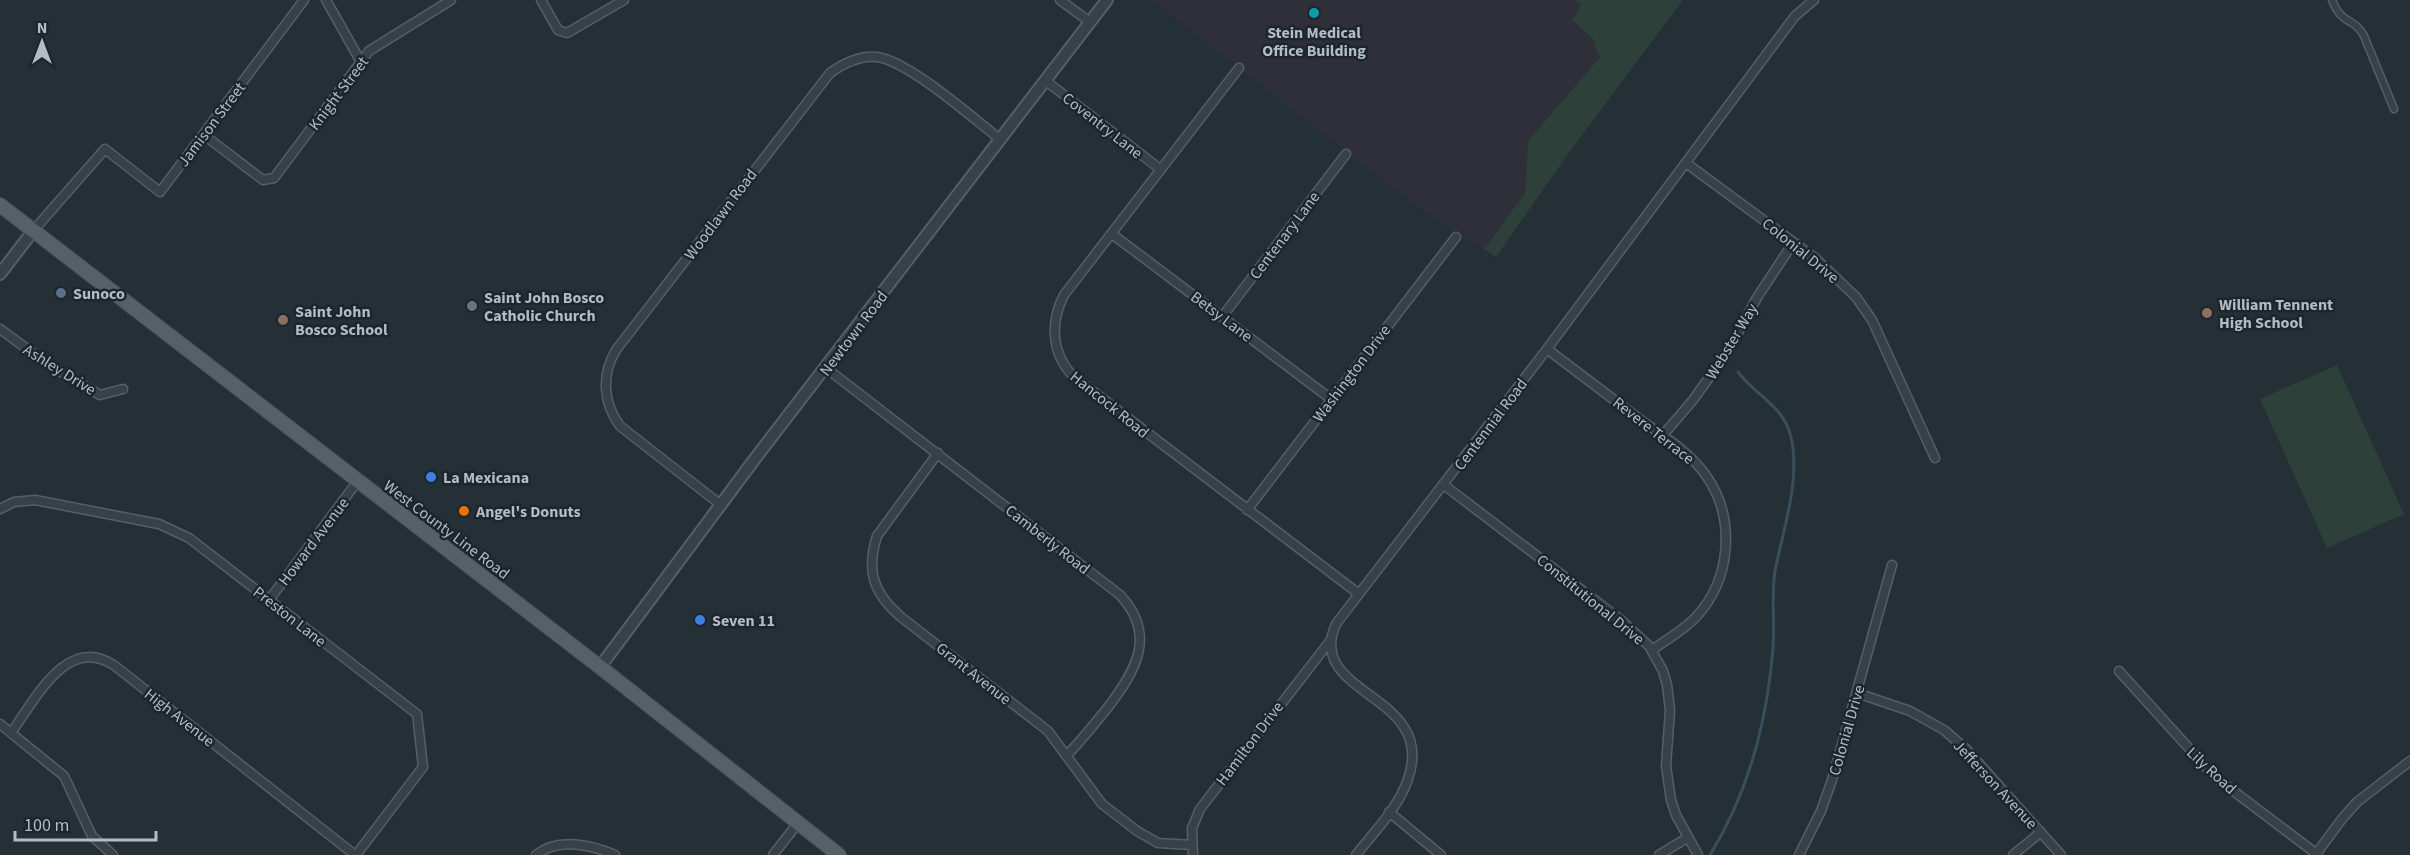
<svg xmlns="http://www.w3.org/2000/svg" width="2410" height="855" font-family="'Source Sans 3',sans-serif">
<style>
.medical{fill:#2e2f39}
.green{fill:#2d403a}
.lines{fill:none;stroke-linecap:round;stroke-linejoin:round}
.stream{stroke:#3a4f5b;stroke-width:3}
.pedestrian-casing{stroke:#555f64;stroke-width:9}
.minor-casing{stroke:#555f64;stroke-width:11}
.tertiary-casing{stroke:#555f64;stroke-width:14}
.primary-casing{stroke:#434d53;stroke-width:16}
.pedestrian{stroke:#374147;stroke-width:6}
.minor{stroke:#374147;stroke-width:8}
.tertiary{stroke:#374147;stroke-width:10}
.primary{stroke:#556167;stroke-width:14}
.culture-dot{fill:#0f9aa8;stroke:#1c262b;stroke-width:2}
.service-dot{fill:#5c6f8a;stroke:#1c262b;stroke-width:2}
.worship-dot{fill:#6b7280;stroke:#1c262b;stroke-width:2}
.education-dot{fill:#8d6e63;stroke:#1c262b;stroke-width:2}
.shop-dot{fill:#3f7fe0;stroke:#1c262b;stroke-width:2}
.food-dot{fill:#e8710a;stroke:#1c262b;stroke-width:2}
.labels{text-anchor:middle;stroke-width:5;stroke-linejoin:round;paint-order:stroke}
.poi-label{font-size:16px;font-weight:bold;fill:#b2bcc3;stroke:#1c262b;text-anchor:start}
.street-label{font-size:16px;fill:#b2bcc3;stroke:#1c262b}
</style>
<rect width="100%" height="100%" fill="#243036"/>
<!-- medical -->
<path class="medical" d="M1152,0H1575L1581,5L1572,20L1595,41V48L1600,57L1528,141L1525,193L1484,249L1415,205Z"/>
<!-- green -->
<path class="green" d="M1575,0H1683L1568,154L1496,257L1484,249L1525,193L1528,141L1600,57L1595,48V41L1572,20L1581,5Z
M2337,365L2404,514L2327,548L2260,399Z"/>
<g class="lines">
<!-- stream -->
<path class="stream" d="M1710,855C1749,792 1767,722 1773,648C1775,623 1771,596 1775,571C1783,530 1801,479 1791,437C1784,406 1755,395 1738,372"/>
<!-- pedestrian casing -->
<g class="pedestrian-casing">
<path id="pedestrian" d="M2332,0C2342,26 2354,17 2364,36L2394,109"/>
</g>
<!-- minor casing -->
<g class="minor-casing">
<path id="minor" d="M326,0L361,62
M541,0L558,30L567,33L624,0
M1060,0L1090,22
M1239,68L1064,295C1050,322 1051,354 1074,377L1359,594
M1046,81L1160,169
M204,135L263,180L274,178L369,51L451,0
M1686,163L1815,258L1856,297L1872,320L1935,458
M33,231L105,149L160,192L304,0
M1112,234L1331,399
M1222,317L1346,154
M0,329L46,363L100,395L123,389
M1547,349C1579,373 1610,397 1642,421C1664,436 1689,452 1705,474C1736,517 1732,578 1696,617C1684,630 1666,640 1652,650
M826,368L1120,595C1157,635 1136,670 1109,706C1095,723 1082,740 1067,755
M1663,435L1693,400L1728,351L1758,296L1793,243
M938,453L877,536C866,571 873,593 901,617L1048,731L1102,804L1137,831L1158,843L1192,845
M1444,485L1621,620L1649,646L1663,671L1667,685L1670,710L1666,766L1671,800L1676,815L1698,855
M721,505L620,426C603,403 601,375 616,350L830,73C844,63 860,55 877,57C909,61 974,119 1001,140
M0,509L14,502L35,500L159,524L189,538L417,714L423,767L356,855
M1247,510L1456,237
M269,600L357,482
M2119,671L2215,777L2318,855
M1857,693L1910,711L1944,730L1966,749L2061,855
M0,724L64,776L92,836L113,855
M11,733C35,700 67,633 115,666L355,855
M1389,812L1441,855
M2316,854L2342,819L2357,802L2410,761
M536,855C558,837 592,845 615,855
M773,855L798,823
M1193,855L1192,828L1200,809L1330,641
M1356,855C1374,832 1399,807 1408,779C1438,693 1304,696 1336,624L1547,349L1795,16L1814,0
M1659,855L1687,838
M1799,855L1821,811L1832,780L1892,565
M2013,855L2041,832"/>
</g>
<!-- tertiary casing -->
<g class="tertiary-casing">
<path id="tertiary" d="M0,274L33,231
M600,667L754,460L1107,0"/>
</g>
<!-- primary casing -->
<g class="primary-casing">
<path id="primary" d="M0,205L600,667L839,855"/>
</g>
<!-- pedestrian -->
<use href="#pedestrian" class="pedestrian"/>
<!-- minor -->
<use href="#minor" class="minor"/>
<!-- tertiary -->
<use href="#tertiary" class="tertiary"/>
<!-- primary -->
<use href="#primary" class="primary"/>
</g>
<!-- markers -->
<circle class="culture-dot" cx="1314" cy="13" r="6"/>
<circle class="service-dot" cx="61" cy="293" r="6"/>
<circle class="worship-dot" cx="472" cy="306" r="6"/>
<g class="education-dot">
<circle cx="2207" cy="313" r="6"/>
<circle cx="283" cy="320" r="6"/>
</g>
<g class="shop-dot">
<circle cx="431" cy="477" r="6"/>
<circle cx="700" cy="620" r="6"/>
</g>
<circle class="food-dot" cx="464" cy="511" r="6"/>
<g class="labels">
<!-- poi labels -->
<g class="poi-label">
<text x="1314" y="38" text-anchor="middle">Stein Medical<tspan x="1314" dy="18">Office Building</tspan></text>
<text x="73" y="299">Sunoco</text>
<text x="484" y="303">Saint John Bosco<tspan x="484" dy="18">Catholic Church</tspan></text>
<text x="2219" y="310">William Tennent<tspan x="2219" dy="18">High School</tspan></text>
<text x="295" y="317">Saint John<tspan x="295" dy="18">Bosco School</tspan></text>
<text x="443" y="483">La Mexicana</text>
<text x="476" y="517">Angel's Donuts</text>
<text x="712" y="626">Seven 11</text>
</g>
<!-- street labels -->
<g class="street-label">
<text transform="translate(338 93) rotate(-53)" y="6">Knight Street</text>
<text transform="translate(211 124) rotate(-53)" y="6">Jamison Street</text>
<text transform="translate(1103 125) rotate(38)" y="6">Coventry Lane</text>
<text transform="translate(720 214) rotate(-53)" y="6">Woodlawn Road</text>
<text transform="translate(1284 235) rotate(-53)" y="6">Centenary Lane</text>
<text transform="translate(1801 250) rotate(39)" y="6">Colonial Drive</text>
<text transform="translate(1222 316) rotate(37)" y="6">Betsy Lane</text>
<text transform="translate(853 333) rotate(-53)" y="6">Newtown Road</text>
<text transform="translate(1731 341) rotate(-59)" y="6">Webster Way</text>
<text transform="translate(60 369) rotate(32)" y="6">Ashley Drive</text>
<text transform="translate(1351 373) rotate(-53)" y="6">Washington Drive</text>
<text transform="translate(1110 404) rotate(39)" y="6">Hancock Road</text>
<text transform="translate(1490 424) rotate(-53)" y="6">Centennial Road</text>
<text transform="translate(1654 430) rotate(38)" y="6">Revere Terrace</text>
<text transform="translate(447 529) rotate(37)" y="6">West County Line Road</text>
<text transform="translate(1048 539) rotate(38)" y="6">Camberly Road</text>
<text transform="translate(313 541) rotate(-53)" y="6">Howard Avenue</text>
<text transform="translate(1591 599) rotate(39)" y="6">Constitutional Drive</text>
<text transform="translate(290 616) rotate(38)" y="6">Preston Lane</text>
<text transform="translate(974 673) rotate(38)" y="6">Grant Avenue</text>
<text transform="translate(180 717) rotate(38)" y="6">High Avenue</text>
<text transform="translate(1846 730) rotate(-74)" y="6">Colonial Drive</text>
<text transform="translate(1249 743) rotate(-53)" y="6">Hamilton Drive</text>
<text transform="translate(2212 770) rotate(43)" y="6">Lily Road</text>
<text transform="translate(1996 784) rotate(47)" y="6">Jefferson Avenue</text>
</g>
</g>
<!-- north arrow -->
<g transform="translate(42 42)" stroke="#1c262b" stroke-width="4.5" paint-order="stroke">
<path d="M0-4.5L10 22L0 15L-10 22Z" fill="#b2bcc3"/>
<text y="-9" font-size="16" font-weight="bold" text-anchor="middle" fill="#b2bcc3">N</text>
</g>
<!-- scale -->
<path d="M15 831v9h141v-9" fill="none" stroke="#b2bcc3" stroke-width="3"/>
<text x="24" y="831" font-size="18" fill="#b2bcc3" stroke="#1c262b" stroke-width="4.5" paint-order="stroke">100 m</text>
</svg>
